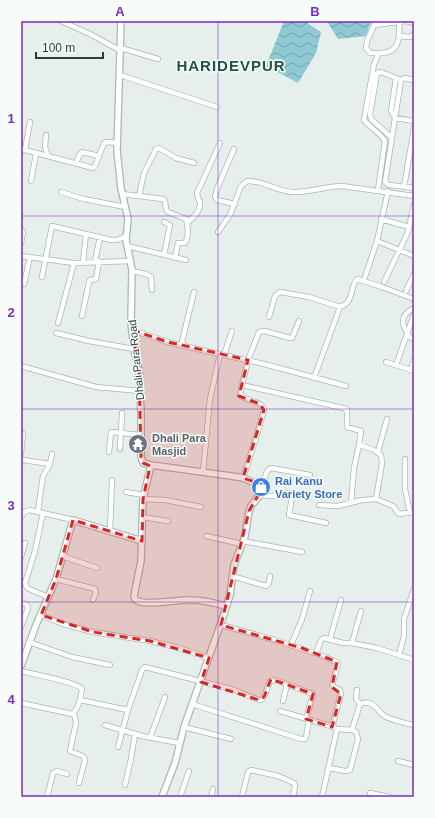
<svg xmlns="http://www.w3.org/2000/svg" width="435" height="818" font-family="Arial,sans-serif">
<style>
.water{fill:url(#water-waves)}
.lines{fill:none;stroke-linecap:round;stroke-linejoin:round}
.minor-casing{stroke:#a8b8b2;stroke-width:6}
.tertiary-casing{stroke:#a8b8b2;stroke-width:8}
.minor{stroke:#fff;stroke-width:4.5}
.tertiary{stroke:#fff;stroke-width:5.5}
.marked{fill:#d62828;fill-opacity:0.2;stroke:#d62828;stroke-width:3;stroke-dasharray:8 5;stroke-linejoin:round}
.grid{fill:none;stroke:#7b2cbf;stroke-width:1;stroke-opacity:0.55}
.labels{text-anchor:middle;stroke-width:3;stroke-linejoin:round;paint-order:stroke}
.street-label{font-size:11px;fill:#24423a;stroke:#f7fbf9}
.worship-label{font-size:11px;font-weight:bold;fill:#5b616d;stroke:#f7fbf9;text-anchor:start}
.shop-label{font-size:11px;font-weight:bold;fill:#366cbe;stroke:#f7fbf9;text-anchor:start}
.district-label{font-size:15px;font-weight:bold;letter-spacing:1px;fill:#1f5548;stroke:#f7fbf9}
.neatline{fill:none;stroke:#7b2cbf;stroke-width:1.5}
.grid-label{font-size:13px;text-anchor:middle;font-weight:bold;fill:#7b2cbf}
</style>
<defs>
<pattern id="water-waves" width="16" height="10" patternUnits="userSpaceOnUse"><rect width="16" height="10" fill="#8ec9d4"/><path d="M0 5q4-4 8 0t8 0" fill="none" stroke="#74a5ad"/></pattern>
</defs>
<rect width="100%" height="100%" fill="#e6efeb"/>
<!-- water -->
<path class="water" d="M284,21H304L321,32L316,53L298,83L266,66Z
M329,21H371L366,36L338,39L328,23Z"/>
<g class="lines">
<!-- minor casing -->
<g class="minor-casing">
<path id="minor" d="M61,21L90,34L121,51
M376,21L367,41L366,48L370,53H379L374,64L364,120C371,128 379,132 385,141L378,190
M374,25L406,21L414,23
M400,36L410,37L414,34
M121,48L158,59
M379,53C400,54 400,37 399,21
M120,75L217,107
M396,78L391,111L395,118L414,121
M414,80L404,78L401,80L385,182L389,185L414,188
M46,135L45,147L48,156
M392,138L371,119L370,114L377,73L381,72L401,80
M21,149L93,168L95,166L104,143L108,142L118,143
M234,149L217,189L215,197L217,200L235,204
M25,150L30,122
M76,163L80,154L82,152L99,156
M31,181L36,154
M404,187L414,128
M388,191L377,241L414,256
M61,192L84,199L125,207
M122,194L163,199L165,201L166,209L168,212L186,219C188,225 189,237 185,243H178L175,258
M139,196L144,173L156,149L159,148L176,158L194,163
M381,219L409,227
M164,222L170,225L164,255
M187,223C193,218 201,211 200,203C199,199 197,197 197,193L220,143
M21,229L23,232L21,243
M218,232L230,215L241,186L247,181C263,180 277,192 293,192C309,193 326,186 342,186L414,196
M127,246L186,260
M21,256L74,263L131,261
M95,261L100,237
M83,262L86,234
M132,271L146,274L151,277L152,290
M42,277L52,226L111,240H117L126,236
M365,277L377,241
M384,282L408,232L414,205
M24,284L30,257
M406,291L414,274
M194,292L182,342L184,346L264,364L346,386
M82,316L89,282L90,280L96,279L99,261
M269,317L275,296L280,292L309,297L340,307
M58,323L74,263
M132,330L168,342L184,346
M56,333L89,341L134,349
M408,333C399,323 403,313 414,308
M407,336L414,339
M224,355L232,331
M386,362L414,371
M396,365L414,314
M21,366L96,387L140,391
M411,370L414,360
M314,378L340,307C342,306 344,305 346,304C353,298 351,285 357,279L382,287L414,299
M242,385L248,360L259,332L265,331L290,338H292L299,321
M120,449L122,413
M109,452L111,432L141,435
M378,452L387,419
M21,453L23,434
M21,458L23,460L50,464
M405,459V489L410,513
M203,472L210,399L220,354
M243,478L256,438L264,410L263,407L260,404L240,396L242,385L347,409V427L361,431L359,445L372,449L381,455L382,463L376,499
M262,486L267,471L271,468L310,475
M126,492L144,495
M260,495L272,496L290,493L292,497L289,515L326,523
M143,499L165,500L201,507
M351,503L354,468L359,445
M319,505L338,506L362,500L376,499L393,506L399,514L414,512
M38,511L43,476L50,464L52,454
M43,513L35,551L25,583L27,588L48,597
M21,517L24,512L30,510L73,520
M142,517L168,521
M110,531L112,480
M206,536L242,544
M243,541L302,552
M62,556L97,568
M21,557L25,543
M232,576L266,586L269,583L270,576
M56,579L95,589L96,592L93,600
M21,602L26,604L28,608L21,627
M41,615L63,624L93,632L150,641L179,648L209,658
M221,625L275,640L314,653L317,651L321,640L324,638L343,643H352L377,648L414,660
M330,639L341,600
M29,642L72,657L110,665
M352,643L361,611
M291,645L302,619L310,591
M316,653L334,661L337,662L338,665L332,685L334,687L340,690L341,694L332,727
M399,655L404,636V619L414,589
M21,671C32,674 77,682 82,689C81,697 79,709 72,714L21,703
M357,690L356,699L360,704
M80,700L128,710
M283,701L287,684
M192,704L301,739H305L306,737L309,720
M280,711L334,727
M74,713L76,723L70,751L83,756L85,760L79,783
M105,725L142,736L179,743
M184,727L231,739
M150,738L165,697
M118,747L128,710L142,670L145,667L231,689L259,700H261L264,697L270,681L276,680L313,694L306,719
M398,761L414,765
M329,768L345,771L350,770L358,739L356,732L352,730
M125,785L131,759L135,734
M370,793L390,797
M47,797L53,773L57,771L67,774
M180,797L189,771
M211,797L213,789
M242,797L248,772L251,770L278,776L294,783L295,786L293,797
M322,797L337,729L352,730L360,704C374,698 378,713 386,717C395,721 405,723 414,725"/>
</g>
<!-- tertiary casing -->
<g class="tertiary-casing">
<path id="tertiary" d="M121,21L117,151L121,188L128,219L126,240L132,270L131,323L134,349L139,371L141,413V457L143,463L151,465L143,499L141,561L134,596C135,599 135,600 138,601C147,606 180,599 192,600C203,600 215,603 226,606
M151,465L231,476L243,478L262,486L260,495L251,506L249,511L245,536L234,565L230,595L222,620L184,727L175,763L162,797
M21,666L36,625L56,579L73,520L142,541"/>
</g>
<!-- minor -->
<use href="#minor" class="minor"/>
<!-- tertiary -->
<use href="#tertiary" class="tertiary"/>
</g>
<!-- marked area -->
<path class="marked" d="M132,330L168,342L248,360L239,396L260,404L264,410L243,478L258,483L262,489L249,511L221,625L302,648L337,662L332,687L341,694L332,727L306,719L313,694L271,679L264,697L259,700L201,682L209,658L150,641L93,632L41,615L56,579L73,520L142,541L143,499L150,466L143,463L141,457L139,371Z"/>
<!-- grid -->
<path class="grid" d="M218,21V797M21,216H414M21,409H414M21,602H414"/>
<!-- icons -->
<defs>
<g id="temple-disc" transform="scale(1)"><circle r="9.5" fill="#6b7280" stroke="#f7fbf9"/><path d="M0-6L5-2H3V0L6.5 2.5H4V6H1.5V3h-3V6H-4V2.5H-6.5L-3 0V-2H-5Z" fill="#fff"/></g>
<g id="shop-disc" transform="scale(1)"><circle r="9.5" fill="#3f7fe0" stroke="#f7fbf9"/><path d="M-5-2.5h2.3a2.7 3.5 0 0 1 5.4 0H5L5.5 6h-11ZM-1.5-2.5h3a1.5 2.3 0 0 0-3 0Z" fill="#fff"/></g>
</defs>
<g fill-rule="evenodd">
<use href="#temple-disc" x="138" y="444"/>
<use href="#shop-disc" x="261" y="487"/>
</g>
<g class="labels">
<!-- street labels -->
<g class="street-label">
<text transform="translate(136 360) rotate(-96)" y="4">Dhali Para Road</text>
</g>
<!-- worship labels -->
<g class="worship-label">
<text x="152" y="442">Dhali Para<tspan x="152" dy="13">Masjid</tspan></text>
</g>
<!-- shop labels -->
<g class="shop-label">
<text x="275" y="485">Rai Kanu<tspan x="275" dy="13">Variety Store</tspan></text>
</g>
<!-- district labels -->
<g class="district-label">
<text x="231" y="71">HARIDEVPUR</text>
</g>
</g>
<!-- border -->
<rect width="435" height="818" fill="none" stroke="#f7fbf9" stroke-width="44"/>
<!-- scale -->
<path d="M36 52v6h67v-6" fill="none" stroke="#24423a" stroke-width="2"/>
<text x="42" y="52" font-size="12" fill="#24423a" stroke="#f7fbf9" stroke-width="3" paint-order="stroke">100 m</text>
<rect x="22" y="22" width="391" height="774" class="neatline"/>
<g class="grid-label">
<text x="120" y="16">A</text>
<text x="315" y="16">B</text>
<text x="11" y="123">1</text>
<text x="11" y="317">2</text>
<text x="11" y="510">3</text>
<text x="11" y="704">4</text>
</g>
</svg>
